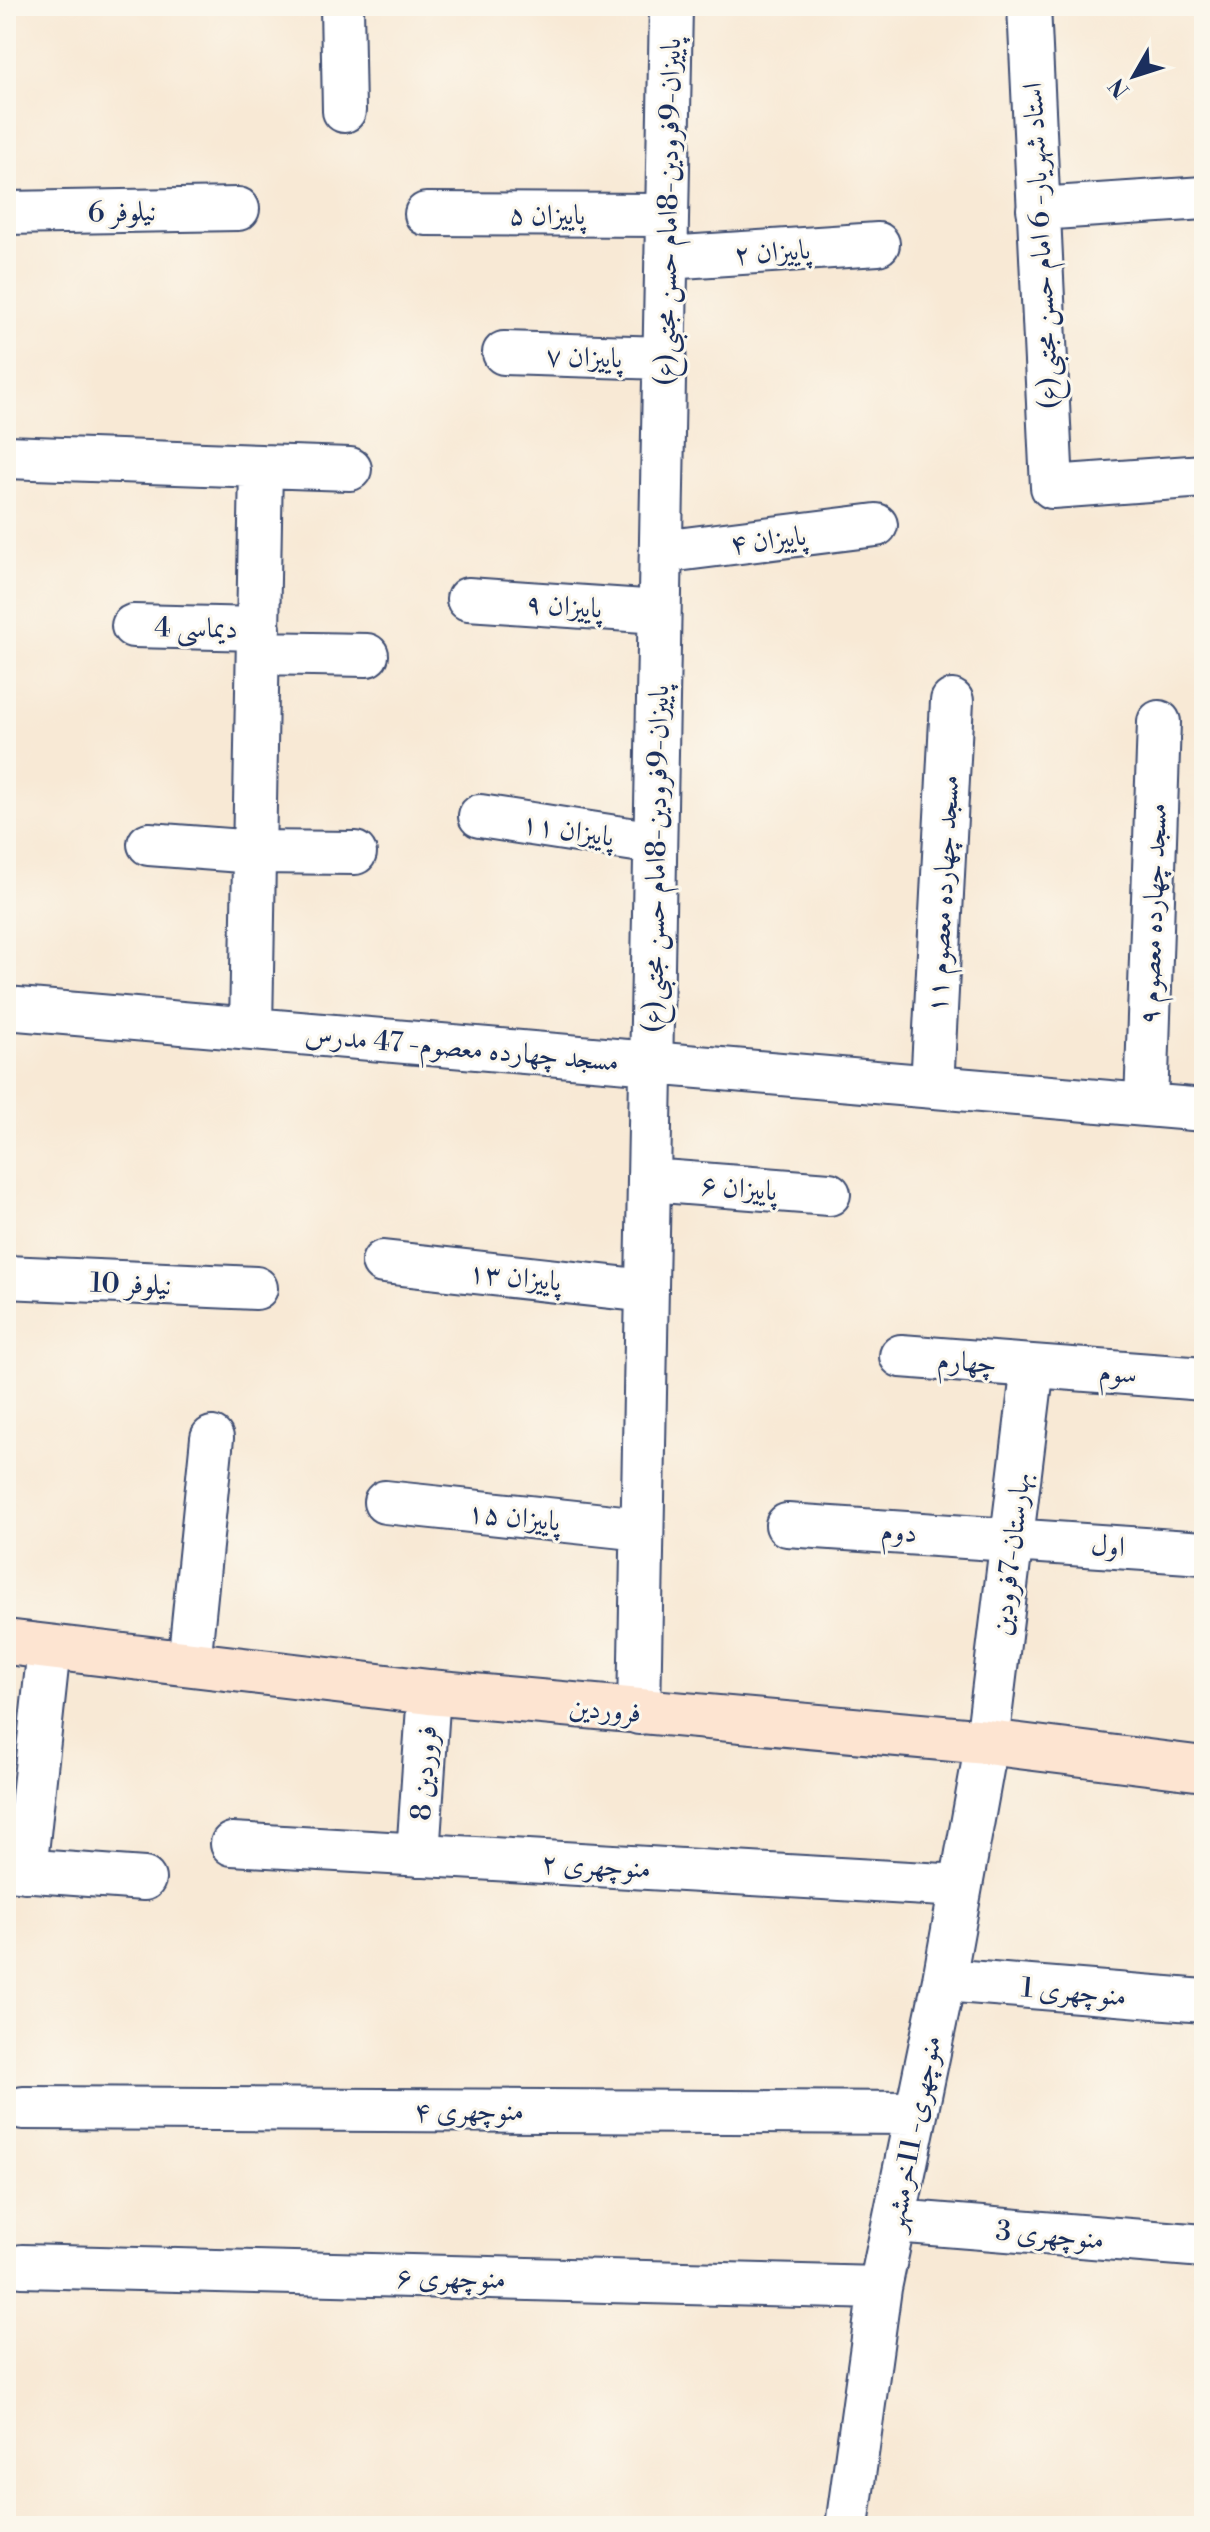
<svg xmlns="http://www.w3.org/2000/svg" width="1210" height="2532" font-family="'Libre Bodoni',Amiri,serif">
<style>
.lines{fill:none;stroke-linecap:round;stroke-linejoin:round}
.street-casing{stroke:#3c4b70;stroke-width:46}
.secondary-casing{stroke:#3c4b70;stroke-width:48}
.street{stroke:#fff;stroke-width:42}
.secondary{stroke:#fde4d1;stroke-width:44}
.labels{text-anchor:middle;stroke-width:6;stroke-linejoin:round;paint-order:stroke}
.street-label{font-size:28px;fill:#1b2f5e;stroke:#fbf7ec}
</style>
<rect width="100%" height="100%" fill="#fbf7ec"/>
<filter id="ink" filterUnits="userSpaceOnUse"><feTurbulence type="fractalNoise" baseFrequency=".0125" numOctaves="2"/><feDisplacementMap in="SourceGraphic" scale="16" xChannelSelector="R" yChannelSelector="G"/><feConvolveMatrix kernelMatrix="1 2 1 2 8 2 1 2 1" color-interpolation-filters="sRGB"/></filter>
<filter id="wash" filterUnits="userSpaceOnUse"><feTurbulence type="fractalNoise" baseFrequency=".006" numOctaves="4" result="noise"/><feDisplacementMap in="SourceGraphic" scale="32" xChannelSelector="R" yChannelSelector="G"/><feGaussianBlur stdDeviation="1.8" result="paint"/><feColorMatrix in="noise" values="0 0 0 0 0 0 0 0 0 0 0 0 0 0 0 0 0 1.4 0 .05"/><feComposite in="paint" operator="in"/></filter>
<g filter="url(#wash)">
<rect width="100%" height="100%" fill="#f8e9d5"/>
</g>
<g filter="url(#ink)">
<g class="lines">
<!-- street casing -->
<g class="street-casing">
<path id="street" d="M342,6L344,111
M1029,6L1052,487L1204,476
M1038,209L1204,198
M6,213L238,209
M426,214L667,215
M666,258L878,244
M504,353L664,358
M6,457L261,466L251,1029
M261,466L350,469
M661,552L876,525
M468,599L659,612
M133,626L259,629
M258,653L367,655
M480,816L655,843
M149,844L255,852L355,853
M6,1008L1204,1110
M932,1087L952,701
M1146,1105L1159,722
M649,1180L829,1194
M383,1262L647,1291
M6,1277L256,1288
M901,1356L1204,1379
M385,1502L642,1529
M787,1525L1204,1553
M189,1664L212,1438
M639,1713L671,6
M232,1844L961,1886
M418,1855L429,1692
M6,1869L144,1879
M25,1871L49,1648
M944,1980L1204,2001
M23,2108L915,2113
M895,2221L1204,2246
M22,2266L880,2288
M847,2526L880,2288L944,1980L987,1742L1033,1366"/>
</g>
<!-- secondary casing -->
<g class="secondary-casing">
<path id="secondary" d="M6,1642L429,1692L987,1742L1204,1769"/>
</g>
<!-- street -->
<use href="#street" class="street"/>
<!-- secondary -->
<use href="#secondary" class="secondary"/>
</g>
</g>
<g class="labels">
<!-- street labels -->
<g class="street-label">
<text transform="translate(122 211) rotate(-1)" y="10">نیلوفر 6</text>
<text transform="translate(667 212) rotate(-89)" y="10">پاییزان-9فرودین-8امام حسن مجتبی(ع)</text>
<text x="547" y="224">پاییزان ۵</text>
<text transform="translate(1040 246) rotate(-93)" y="10">استاد شهریار- 6 امام حسن مجتبی(ع)</text>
<text transform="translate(772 251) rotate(-4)" y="10">پاییزان ۲</text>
<text transform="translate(584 356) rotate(2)" y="10">پاییزان ۷</text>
<text transform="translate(768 539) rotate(-7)" y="10">پاییزان ۴</text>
<text transform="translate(564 605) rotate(4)" y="10">پاییزان ۹</text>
<text transform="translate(196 627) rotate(1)" y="10">دیماسی 4</text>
<text transform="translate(568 829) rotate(9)" y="10">پاییزان ۱۱</text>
<text transform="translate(655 859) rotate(-89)" y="10">پاییزان-9فرودین-8امام حسن مجتبی(ع)</text>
<text transform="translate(942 894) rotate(-87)" y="10">مسجد چهارده معصوم ۱۱</text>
<text transform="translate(1152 914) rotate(-88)" y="10">مسجد چهارده معصوم ۹</text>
<text transform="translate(462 1047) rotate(5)" y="10">مسجد چهارده معصوم- 47 مدرس</text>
<text transform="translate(739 1187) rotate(5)" y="10">پاییزان ۶</text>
<text transform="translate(515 1276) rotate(6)" y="10">پاییزان ۱۳</text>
<text transform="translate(131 1283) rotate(2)" y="10">نیلوفر 10</text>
<text transform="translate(967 1361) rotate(4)" y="10">چهارم</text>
<text transform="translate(1118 1372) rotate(4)" y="10">سوم</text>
<text transform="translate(514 1516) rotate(6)" y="10">پاییزان ۱۵</text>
<text transform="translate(899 1531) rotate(3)" y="10">دوم</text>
<text transform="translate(1108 1545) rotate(4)" y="10">اول</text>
<text transform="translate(1010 1554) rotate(-83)" y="10">بهارستان-7فرودین</text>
<text transform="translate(605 1709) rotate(5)" y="10">فروردین</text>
<text transform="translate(423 1773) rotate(-86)" y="10">8 فروردین</text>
<text transform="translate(596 1865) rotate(3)" y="10">منوچهری ۲</text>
<text transform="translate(1074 1991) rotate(5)" y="10">منوچهری 1</text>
<text x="469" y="2120">منوچهری ۴</text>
<text transform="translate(912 2133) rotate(-79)" y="10">منوچهری- 11خرمشهر</text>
<text transform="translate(1050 2234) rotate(5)" y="10">منوچهری 3</text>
<text transform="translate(451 2277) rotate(1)" y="10">منوچهری ۶</text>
</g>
</g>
<!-- margin -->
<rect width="1210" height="2532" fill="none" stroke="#fbf7ec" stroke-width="32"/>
<!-- north arrow -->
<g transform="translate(1134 76) rotate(231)" stroke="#fbf7ec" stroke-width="6" paint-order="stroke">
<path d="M0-6L14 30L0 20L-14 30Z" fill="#1b2f5e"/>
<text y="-12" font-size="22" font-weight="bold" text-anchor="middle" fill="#1b2f5e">N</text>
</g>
</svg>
